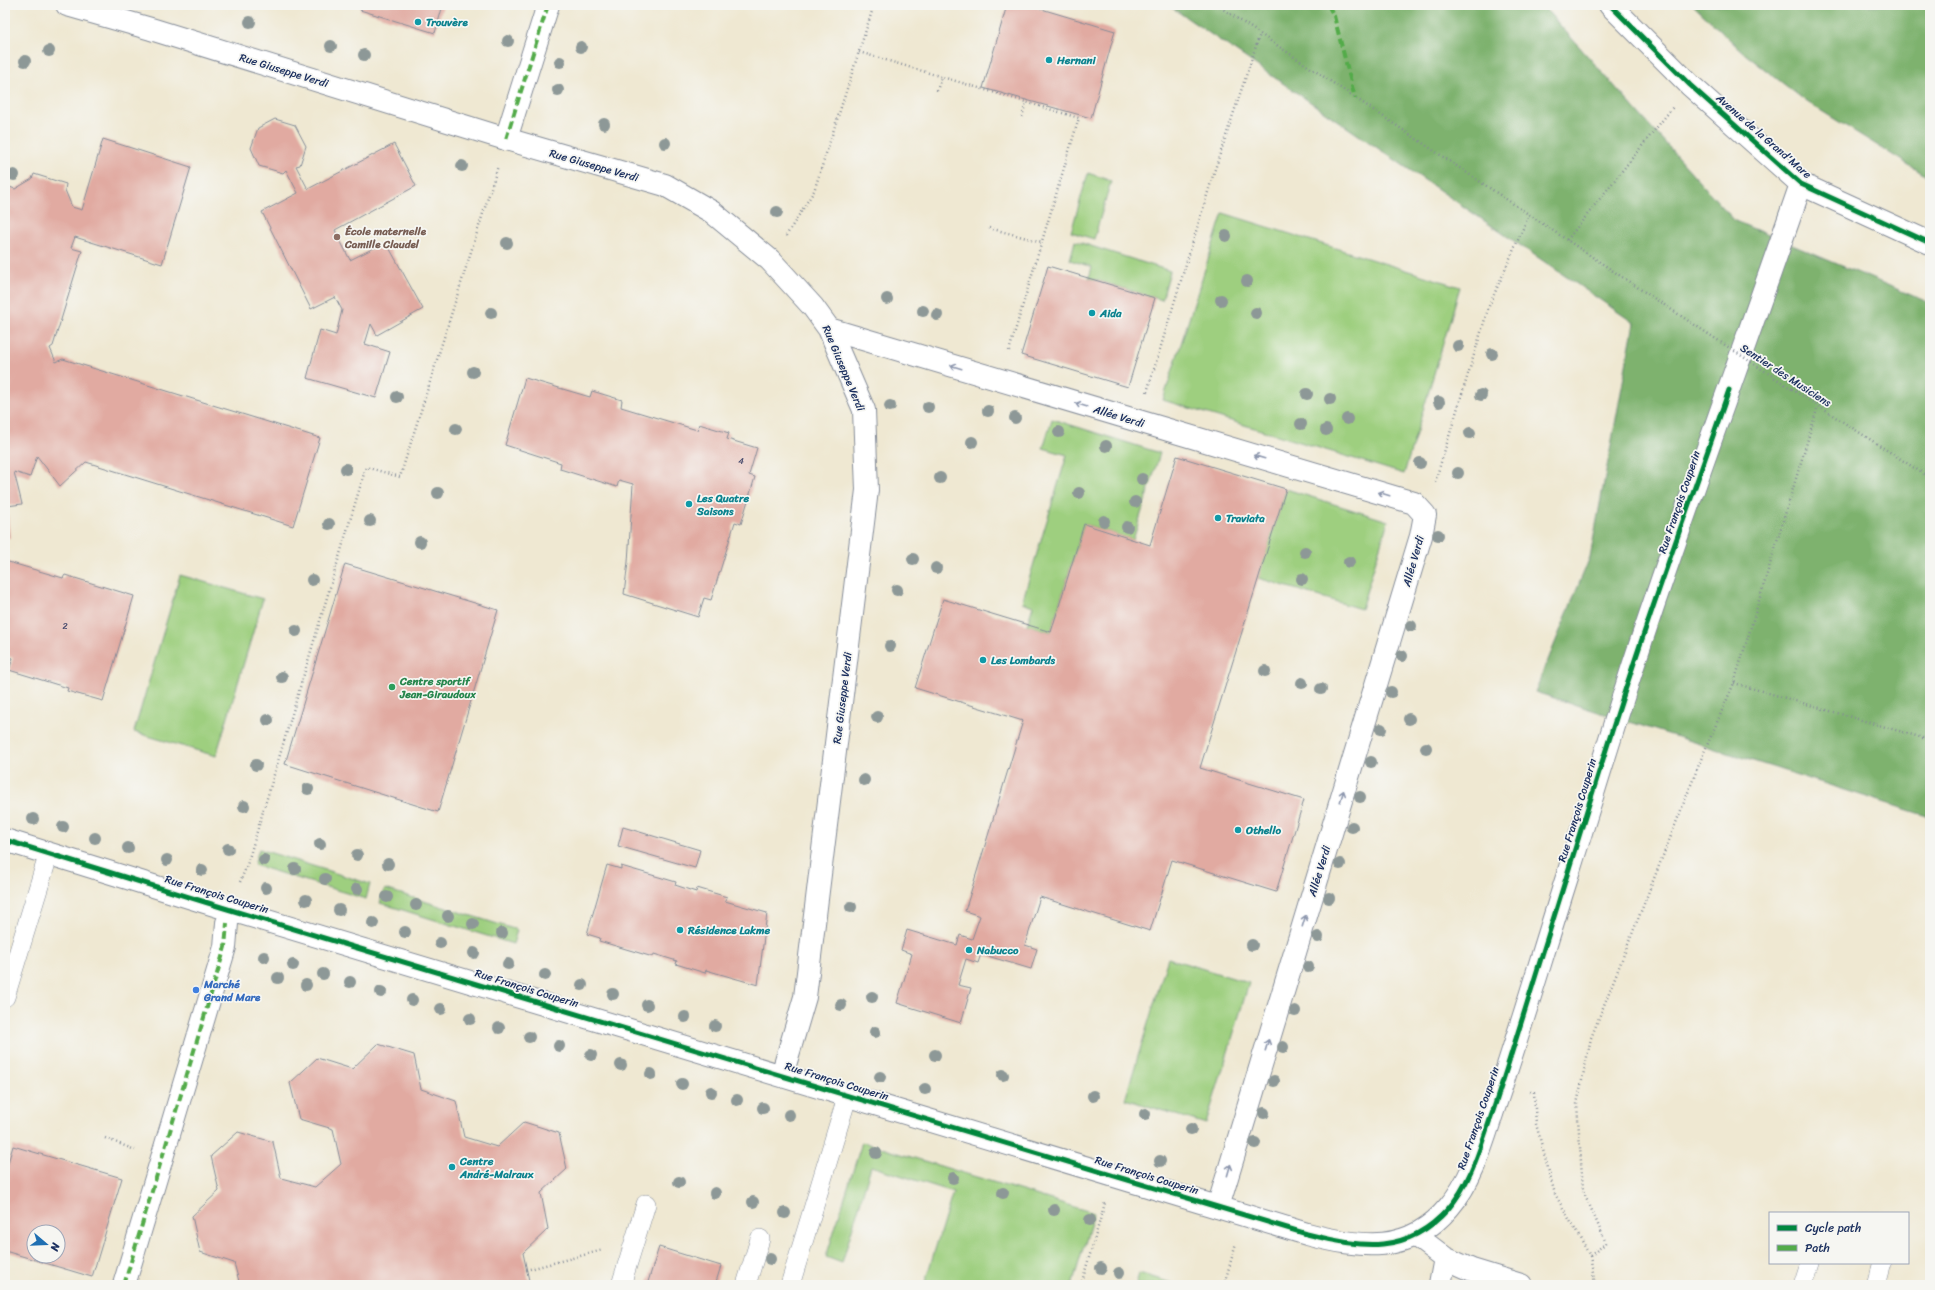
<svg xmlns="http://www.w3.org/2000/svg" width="1935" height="1290" font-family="Sriracha,sans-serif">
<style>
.green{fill:#9ecf7f;stroke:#5c7f6e}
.forest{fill:#7eb26e;stroke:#4c7066}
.building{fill:#e1aaa1;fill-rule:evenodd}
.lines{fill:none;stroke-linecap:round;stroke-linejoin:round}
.service-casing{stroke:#858c98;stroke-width:20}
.pedestrian-casing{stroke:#858c98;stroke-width:24}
.minor-casing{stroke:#858c98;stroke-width:24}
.tertiary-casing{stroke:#858c98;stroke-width:24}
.path{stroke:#858c98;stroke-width:2.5;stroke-dasharray:1 3;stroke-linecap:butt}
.service{stroke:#fff;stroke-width:19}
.pedestrian{stroke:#fff;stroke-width:22}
.minor{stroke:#fff;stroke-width:22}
.tertiary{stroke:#fff;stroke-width:22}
.path-bridge{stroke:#858c98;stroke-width:2.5;stroke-dasharray:1 3;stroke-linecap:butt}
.quiet{stroke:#52ab49;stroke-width:4;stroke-dasharray:8 4;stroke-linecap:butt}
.cycleway-casing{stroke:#f6f6f2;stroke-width:8}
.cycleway{stroke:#00873e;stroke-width:5}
.tree{fill:#8d9897}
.oneway{stroke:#8d97ae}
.culture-dot{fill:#0f9aa8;stroke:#f6f6f2;stroke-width:1.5}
.education-dot{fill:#8d6e63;stroke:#f6f6f2;stroke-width:1.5}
.leisure-dot{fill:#2e9e5b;stroke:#f6f6f2;stroke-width:1.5}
.shop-dot{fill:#3f7fe0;stroke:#f6f6f2;stroke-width:1.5}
.labels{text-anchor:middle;stroke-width:3.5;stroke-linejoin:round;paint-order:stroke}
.number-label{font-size:9px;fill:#4c4e6f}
.culture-label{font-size:11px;font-weight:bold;fill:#0d838f;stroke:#f6f6f2;text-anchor:start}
.street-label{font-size:11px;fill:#1b2f5e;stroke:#f6f6f2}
.education-label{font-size:11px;font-weight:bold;fill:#785e54;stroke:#f6f6f2;text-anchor:start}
.leisure-label{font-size:11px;font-weight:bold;fill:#27864d;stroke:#f6f6f2;text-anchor:start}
.shop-label{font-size:11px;font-weight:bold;fill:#366cbe;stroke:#f6f6f2;text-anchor:start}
</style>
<rect width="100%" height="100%" fill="#f6f6f2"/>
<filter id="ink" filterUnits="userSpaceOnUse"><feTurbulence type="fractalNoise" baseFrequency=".025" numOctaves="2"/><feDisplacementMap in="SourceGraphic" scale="8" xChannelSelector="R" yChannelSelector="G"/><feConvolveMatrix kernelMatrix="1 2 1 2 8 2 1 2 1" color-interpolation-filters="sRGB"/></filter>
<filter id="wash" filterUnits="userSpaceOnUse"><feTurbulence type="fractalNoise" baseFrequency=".012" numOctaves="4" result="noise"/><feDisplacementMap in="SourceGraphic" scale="16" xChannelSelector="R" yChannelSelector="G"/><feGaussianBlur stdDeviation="0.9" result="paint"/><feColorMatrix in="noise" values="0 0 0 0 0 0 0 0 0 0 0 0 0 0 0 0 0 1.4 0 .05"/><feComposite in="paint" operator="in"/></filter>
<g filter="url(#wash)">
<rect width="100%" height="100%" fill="#efe8d2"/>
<!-- green -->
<path class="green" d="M1088,173L1111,181L1094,239L1071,232Z
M1223,213L1460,287L1404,474L1163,400Z
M1075,241L1170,271L1162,300L1089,278L1092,267L1070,260Z
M1052,419L1160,453L1133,540L1084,524L1051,632L1027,625L1033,606L1022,602L1067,455L1043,448Z
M1286,489L1388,521L1361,609L1258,578Z
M180,575L263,599L216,756L134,732Z
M259,849L370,884L366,899L254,865Z
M385,889L517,930L513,944L380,903Z
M1168,958L1249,983L1206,1124L1125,1099Z
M862,1142L1094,1213L1072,1285H924L953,1192L871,1166L842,1263L826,1257Z
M1139,1273L1178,1285H1136Z"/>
<!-- forest -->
<path class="forest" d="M1168,5H1542L1735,221L1930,303V817L1535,692L1590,557L1634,323Z
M1693,5H1930V178L1807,102L1745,54Z"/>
<g id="blocks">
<!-- building -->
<path class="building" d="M361,5H443L435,33L360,10Z
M1007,5H1028L1115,31L1091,118L983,88Z
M275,119L295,125L306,146L300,165L296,166L308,189L394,144L416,186L335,230L350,260L386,242L423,309L377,335L371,324L365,344L390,352L376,398L307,378L320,330L336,335L342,310L335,297L311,309L262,212L298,193L286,170L283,173L259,166L251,148L258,128Z
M103,139L191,167L162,264L75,237L71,248L82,251L53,346L50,348L56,362L63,359L320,438L293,526L86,462L60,486L37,456L30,477L14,472L22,504L7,506L10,538H5V182L8,183L7,186L15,189L32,179L34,174L66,184L65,190L72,207L82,210Z
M1048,266L1155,298L1128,387L1021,355Z
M525,378L590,397L592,391L622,400L621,407L697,430L699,424L729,433L727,439L757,448L749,475L755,477L741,524L735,522L711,600L704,598L698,617L624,594L628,562L633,484L619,480L617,487L560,469L561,463L505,445Z
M1177,456L1286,489L1200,768L1304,800L1276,892L1172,860L1150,931L1040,897L1025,945L1037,949L1031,969L981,954L978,963L966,959L958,985L971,988L961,1023L897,1003L912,954L901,950L907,930L957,945L960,935L972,939L980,916L965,911L1023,721L915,688L943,599L1051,632L1084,524L1150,545Z
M5,561L63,578L65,575L134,596L103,701L67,691L68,688L9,670L13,658L5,655Z
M345,564L498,610L438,812L285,764Z
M623,827L700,850L695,868L618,846Z
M607,865L621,869V866L676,882L675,885L696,892L697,888L727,897L725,901L767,913L758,985L706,970L705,973L676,964L677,961L654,954L653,957L599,941L600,938L587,934Z
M378,1044L414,1055L421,1089L456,1101L464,1137L497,1147L524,1122L559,1133L567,1169L541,1193L548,1229L523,1253L530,1285H240L234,1263L200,1252L192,1216L219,1191L211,1156L238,1132L273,1142L281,1178L315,1187L341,1164L333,1129L299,1119L290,1083L317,1058L352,1069Z
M13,1146L122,1178L92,1277L5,1251V1173ZM34,1232H58V1256H34Z
M659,1247L721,1266L715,1285H647Z"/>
</g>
</g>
<g filter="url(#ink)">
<use href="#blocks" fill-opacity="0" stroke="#858c98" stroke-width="1"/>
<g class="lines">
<!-- service casing -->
<g class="service-casing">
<path id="service" d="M5,997L49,853
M621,1285L646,1204
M746,1285L760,1239
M790,1285L848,1094
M1803,1285L1810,1263
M1876,1285L1882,1263"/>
</g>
<!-- pedestrian casing -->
<g class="pedestrian-casing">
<path id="pedestrian" d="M506,139L548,5
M124,1285L225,947L227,923"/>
</g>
<!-- minor casing -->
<g class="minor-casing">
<path id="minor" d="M67,5L151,29L506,139L665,185L712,212L770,260L813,307L829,329L864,410L867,490L805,997L782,1075
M829,329L1414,503L1425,515L1421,536L1218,1207
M1416,1236L1445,1258L1472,1270L1521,1285
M1440,1285L1445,1258"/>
</g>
<!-- tertiary casing -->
<g class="tertiary-casing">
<path id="tertiary" d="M1610,5L1690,85L1801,184L1930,243
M5,840L221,907L1307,1234C1361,1248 1409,1255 1449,1207C1475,1177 1484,1136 1497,1099C1522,1025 1544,949 1568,874C1591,801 1613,727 1637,654C1689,496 1747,341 1801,184"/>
</g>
<!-- path -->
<path class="path" d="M1217,5L1634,285
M859,52L1079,118L1009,351
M937,91L941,77
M1022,117L1026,102
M989,228L1042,242
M786,236L814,191L874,5
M1567,240L1673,107
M1792,389L1930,478
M1147,392L1215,169L1260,34
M1435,482L1489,306L1529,215
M1734,683L1930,740
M240,882L247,865L366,467L400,477L498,166
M1530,1091L1534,1092L1536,1124L1555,1194L1590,1256L1606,1243L1583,1190L1577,1104L1591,1038L1702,757L1734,683L1818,406
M105,1138L135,1150
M1590,1256L1595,1285
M526,1270L603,1250
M1081,1285L1105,1203
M1224,1285L1236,1243"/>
<!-- service -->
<use href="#service" class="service"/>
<!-- pedestrian -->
<use href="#pedestrian" class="pedestrian"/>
<!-- minor -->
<use href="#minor" class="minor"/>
<!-- tertiary -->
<use href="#tertiary" class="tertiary"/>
<!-- path-bridge -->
<path class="path-bridge" d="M1634,285L1792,389"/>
<!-- quiet -->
<path class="quiet" d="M1328,5L1334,16L1355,98
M506,139L548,5
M124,1285L225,947L227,923"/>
<!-- cycleway casing -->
<g class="cycleway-casing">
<path id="cycleway" d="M1610,5L1690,85L1801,184L1930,243
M5,840L221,907L1307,1234C1362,1248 1407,1255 1448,1209C1472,1182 1481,1144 1493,1111C1510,1059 1526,1007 1542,955C1574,854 1604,752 1638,651C1667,564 1699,477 1729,390"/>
</g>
<!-- cycleway -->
<use href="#cycleway" class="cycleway"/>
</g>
<!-- trees -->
<g class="tree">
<circle cx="250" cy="22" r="6"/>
<circle cx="508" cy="41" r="6"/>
<circle cx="331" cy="46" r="6"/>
<circle cx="581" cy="47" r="6"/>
<circle cx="49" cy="51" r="6"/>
<circle cx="364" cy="55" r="6"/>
<circle cx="25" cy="61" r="6"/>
<circle cx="560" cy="62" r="6"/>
<circle cx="558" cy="90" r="6"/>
<circle cx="604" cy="124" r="6"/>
<circle cx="665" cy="143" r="6"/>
<circle cx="462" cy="166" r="6"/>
<circle cx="14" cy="175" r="6"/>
<circle cx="777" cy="212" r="6"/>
<circle cx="1226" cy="236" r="6"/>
<circle cx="507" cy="243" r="6"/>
<circle cx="1247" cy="281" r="6"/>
<circle cx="887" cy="299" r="6"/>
<circle cx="1221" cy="300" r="6"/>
<circle cx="923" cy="311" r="6"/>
<circle cx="491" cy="313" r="6"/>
<circle cx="1256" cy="313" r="6"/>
<circle cx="937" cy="315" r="6"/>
<circle cx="1458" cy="346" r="6"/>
<circle cx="1492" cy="354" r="6"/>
<circle cx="473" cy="372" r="6"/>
<circle cx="1307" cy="394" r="6"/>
<circle cx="1481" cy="395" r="6"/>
<circle cx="397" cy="397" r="6"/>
<circle cx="1330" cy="399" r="6"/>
<circle cx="1439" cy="402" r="6"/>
<circle cx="890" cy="406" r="6"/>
<circle cx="928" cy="407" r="6"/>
<circle cx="988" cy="411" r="6"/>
<circle cx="1015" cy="418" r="6"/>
<circle cx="1347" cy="419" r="6"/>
<circle cx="1301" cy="424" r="6"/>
<circle cx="456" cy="429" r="6"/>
<circle cx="1326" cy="430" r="6"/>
<circle cx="1059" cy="432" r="6"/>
<circle cx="1470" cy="433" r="6"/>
<circle cx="972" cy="442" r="6"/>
<circle cx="1106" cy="446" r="6"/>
<circle cx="1420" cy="463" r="6"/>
<circle cx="346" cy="469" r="6"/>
<circle cx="1458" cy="473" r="6"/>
<circle cx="940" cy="478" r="6"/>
<circle cx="1142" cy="479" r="6"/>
<circle cx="438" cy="493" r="6"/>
<circle cx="1079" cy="493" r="6"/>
<circle cx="1135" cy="502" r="6"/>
<circle cx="370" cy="521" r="6"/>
<circle cx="1104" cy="521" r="6"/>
<circle cx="329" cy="524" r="6"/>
<circle cx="1127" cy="527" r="6"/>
<circle cx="1438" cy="535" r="6"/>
<circle cx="420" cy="542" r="6"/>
<circle cx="1305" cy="552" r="6"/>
<circle cx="913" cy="559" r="6"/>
<circle cx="1349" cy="562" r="6"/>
<circle cx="936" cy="568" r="6"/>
<circle cx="1302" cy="579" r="6"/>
<circle cx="312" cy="580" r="6"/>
<circle cx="897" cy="590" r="6"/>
<circle cx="1411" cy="626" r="6"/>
<circle cx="296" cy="631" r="6"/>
<circle cx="890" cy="646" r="6"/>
<circle cx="1402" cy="656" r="6"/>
<circle cx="1265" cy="671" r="6"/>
<circle cx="282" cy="677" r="6"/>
<circle cx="1302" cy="683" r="6"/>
<circle cx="1321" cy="689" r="6"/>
<circle cx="1391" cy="692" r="6"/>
<circle cx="877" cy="717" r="6"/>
<circle cx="1409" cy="719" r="6"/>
<circle cx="268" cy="720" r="6"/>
<circle cx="1381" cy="729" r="6"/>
<circle cx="1426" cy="748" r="6"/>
<circle cx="1371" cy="762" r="6"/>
<circle cx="256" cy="765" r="6"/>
<circle cx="864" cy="780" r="6"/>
<circle cx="308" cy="789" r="6"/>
<circle cx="1360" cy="797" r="6"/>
<circle cx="244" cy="806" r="6"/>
<circle cx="33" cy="819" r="6"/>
<circle cx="63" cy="827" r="6"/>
<circle cx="1352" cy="827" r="6"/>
<circle cx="95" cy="838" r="6"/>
<circle cx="320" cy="844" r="6"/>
<circle cx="128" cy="848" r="6"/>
<circle cx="228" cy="849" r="6"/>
<circle cx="357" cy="855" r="6"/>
<circle cx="167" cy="860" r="6"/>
<circle cx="264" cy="860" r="6"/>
<circle cx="388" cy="864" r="6"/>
<circle cx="1340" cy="864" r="6"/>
<circle cx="295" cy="869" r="6"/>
<circle cx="202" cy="870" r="6"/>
<circle cx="325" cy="879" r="6"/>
<circle cx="266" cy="888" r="6"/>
<circle cx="357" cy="889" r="6"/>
<circle cx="387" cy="897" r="6"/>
<circle cx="1329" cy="898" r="6"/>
<circle cx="306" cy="900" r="6"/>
<circle cx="416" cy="905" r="6"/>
<circle cx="851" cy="907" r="6"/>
<circle cx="339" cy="910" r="6"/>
<circle cx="448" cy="916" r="6"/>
<circle cx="373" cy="923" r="6"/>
<circle cx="473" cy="924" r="6"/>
<circle cx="405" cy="932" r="6"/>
<circle cx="502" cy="933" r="6"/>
<circle cx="1318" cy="937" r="6"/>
<circle cx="440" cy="943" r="6"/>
<circle cx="1252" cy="945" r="6"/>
<circle cx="474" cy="953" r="6"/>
<circle cx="264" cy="957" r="6"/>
<circle cx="508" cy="964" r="6"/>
<circle cx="293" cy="965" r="6"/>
<circle cx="1308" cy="967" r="6"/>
<circle cx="323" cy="974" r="6"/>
<circle cx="545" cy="975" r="6"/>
<circle cx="278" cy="978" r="6"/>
<circle cx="350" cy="982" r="6"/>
<circle cx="306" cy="985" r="6"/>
<circle cx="582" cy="985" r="6"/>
<circle cx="381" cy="992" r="6"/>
<circle cx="613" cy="994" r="6"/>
<circle cx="872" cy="997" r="6"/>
<circle cx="412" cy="1000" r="6"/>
<circle cx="647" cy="1005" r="6"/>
<circle cx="841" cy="1005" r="6"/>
<circle cx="441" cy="1009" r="6"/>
<circle cx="1295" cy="1011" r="6"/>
<circle cx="685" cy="1017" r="6"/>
<circle cx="470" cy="1019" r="6"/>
<circle cx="715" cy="1026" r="6"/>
<circle cx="499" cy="1028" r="6"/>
<circle cx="875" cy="1032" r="6"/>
<circle cx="529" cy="1037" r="6"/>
<circle cx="559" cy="1046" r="6"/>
<circle cx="1283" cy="1047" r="6"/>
<circle cx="591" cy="1055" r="6"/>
<circle cx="935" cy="1055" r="6"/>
<circle cx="621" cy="1065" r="6"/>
<circle cx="651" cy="1074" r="6"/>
<circle cx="1003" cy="1075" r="6"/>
<circle cx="880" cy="1077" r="6"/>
<circle cx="1274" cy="1081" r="6"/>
<circle cx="682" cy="1084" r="6"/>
<circle cx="925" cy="1089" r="6"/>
<circle cx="711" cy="1092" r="6"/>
<circle cx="1093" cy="1096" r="6"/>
<circle cx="737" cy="1100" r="6"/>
<circle cx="763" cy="1108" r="6"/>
<circle cx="1264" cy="1113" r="6"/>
<circle cx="1145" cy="1114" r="6"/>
<circle cx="789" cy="1115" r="6"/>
<circle cx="1191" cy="1129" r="6"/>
<circle cx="1255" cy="1143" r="6"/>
<circle cx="876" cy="1153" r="6"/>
<circle cx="1160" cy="1161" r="6"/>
<circle cx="953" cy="1178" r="6"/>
<circle cx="679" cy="1182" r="6"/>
<circle cx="715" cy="1193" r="6"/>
<circle cx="1003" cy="1193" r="6"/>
<circle cx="753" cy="1202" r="6"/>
<circle cx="1054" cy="1210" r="6"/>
<circle cx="785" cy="1213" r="6"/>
<circle cx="1090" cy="1220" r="6"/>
<circle cx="770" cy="1259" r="6"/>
<circle cx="1101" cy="1268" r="6"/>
<circle cx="1119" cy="1273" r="6"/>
</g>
<!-- one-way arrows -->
<defs><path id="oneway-shaft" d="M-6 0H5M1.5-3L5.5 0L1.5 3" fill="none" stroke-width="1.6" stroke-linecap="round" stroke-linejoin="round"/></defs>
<g class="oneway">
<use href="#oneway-shaft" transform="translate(956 367) rotate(-163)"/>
<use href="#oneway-shaft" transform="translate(1081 405) rotate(-163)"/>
<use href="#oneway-shaft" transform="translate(1259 457) rotate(-164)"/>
<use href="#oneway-shaft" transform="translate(1384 494) rotate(-163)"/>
<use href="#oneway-shaft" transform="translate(1342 796) rotate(-73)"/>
<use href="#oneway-shaft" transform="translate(1304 921) rotate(-73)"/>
<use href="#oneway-shaft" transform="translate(1267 1045) rotate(-73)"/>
<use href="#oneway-shaft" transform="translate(1229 1170) rotate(-74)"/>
</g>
</g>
<!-- markers -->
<g class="culture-dot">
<circle cx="418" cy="22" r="4"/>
<circle cx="1049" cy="60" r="4"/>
<circle cx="1092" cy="313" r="4"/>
<circle cx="689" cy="504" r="4"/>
<circle cx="1218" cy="518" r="4"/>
<circle cx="983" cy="660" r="4"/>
<circle cx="1238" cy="830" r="4"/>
<circle cx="680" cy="930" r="4"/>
<circle cx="969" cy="950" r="4"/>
<circle cx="452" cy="1167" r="4"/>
</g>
<circle class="education-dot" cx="337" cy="237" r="4"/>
<circle class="leisure-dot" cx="392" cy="687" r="4"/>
<circle class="shop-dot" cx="196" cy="990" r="4"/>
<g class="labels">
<!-- number labels -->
<g class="number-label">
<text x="741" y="464">4</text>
<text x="65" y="629">2</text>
</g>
<!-- culture labels -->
<g class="culture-label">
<text x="426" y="26">Trouvère</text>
<text x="1057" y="64">Hernani</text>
<text x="1100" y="317">Aida</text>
<text x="697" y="502">Les Quatre<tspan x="697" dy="13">Saisons</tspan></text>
<text x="1226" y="522">Traviata</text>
<text x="991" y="664">Les Lombards</text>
<text x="1246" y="834">Othello</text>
<text x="688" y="934">Résidence Lakme</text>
<text x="977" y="954">Nabucco</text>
<text x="460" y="1165">Centre<tspan x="460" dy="13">André-Malraux</tspan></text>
</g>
<!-- street labels -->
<g class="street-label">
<text transform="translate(284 70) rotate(17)" y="4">Rue Giuseppe Verdi</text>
<text transform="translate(1764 136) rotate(41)" y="4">Avenue de la Grand'Mare</text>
<text transform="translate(594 165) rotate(16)" y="4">Rue Giuseppe Verdi</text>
<text transform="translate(844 368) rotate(67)" y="4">Rue Giuseppe Verdi</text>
<text transform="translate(1786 375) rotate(33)" y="4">Sentier des Musiciens</text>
<text transform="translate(1119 416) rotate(17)" y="4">Allée Verdi</text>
<text transform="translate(1679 502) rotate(-71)" y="4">Rue François Couperin</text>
<text transform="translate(1413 561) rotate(-74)" y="4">Allée Verdi</text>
<text transform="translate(842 698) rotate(-83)" y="4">Rue Giuseppe Verdi</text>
<text transform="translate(1577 810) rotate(-73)" y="4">Rue François Couperin</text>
<text transform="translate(1319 871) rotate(-73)" y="4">Allée Verdi</text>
<text transform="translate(217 894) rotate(17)" y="4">Rue François Couperin</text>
<text transform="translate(527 988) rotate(17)" y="4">Rue François Couperin</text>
<text transform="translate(837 1081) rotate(17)" y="4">Rue François Couperin</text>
<text transform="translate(1478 1118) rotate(-71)" y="4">Rue François Couperin</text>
<text transform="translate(1147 1175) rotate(17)" y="4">Rue François Couperin</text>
</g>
<!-- education labels -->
<g class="education-label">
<text x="345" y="235">École maternelle<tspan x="345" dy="13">Camille Claudel</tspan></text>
</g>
<!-- leisure labels -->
<g class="leisure-label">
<text x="400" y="685">Centre sportif<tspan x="400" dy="13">Jean-Giraudoux</tspan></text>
</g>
<!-- shop labels -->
<g class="shop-label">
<text x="204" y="988">Marché<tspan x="204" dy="13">Grand Mare</tspan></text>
</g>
</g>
<!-- margin -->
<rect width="1935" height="1290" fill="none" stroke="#f6f6f2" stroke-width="20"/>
<!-- legend -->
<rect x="1769" y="1212" width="140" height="52" fill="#f6f6f2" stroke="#9ea6b7"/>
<rect x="1777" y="1225" width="20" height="6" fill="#00873e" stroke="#9ea6b7"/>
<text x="1805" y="1232" font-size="12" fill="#1b2f5e">Cycle path</text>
<rect x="1777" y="1245" width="20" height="6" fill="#52ab49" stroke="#9ea6b7"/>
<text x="1805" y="1252" font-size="12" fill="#1b2f5e">Path</text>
<!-- north arrow -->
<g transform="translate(46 1244) rotate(109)"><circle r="19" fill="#f6f6f2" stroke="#9ea6b7"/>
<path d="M0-3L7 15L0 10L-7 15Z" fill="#1f6fb2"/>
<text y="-6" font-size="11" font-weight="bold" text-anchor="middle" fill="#1b2f5e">N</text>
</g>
</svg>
